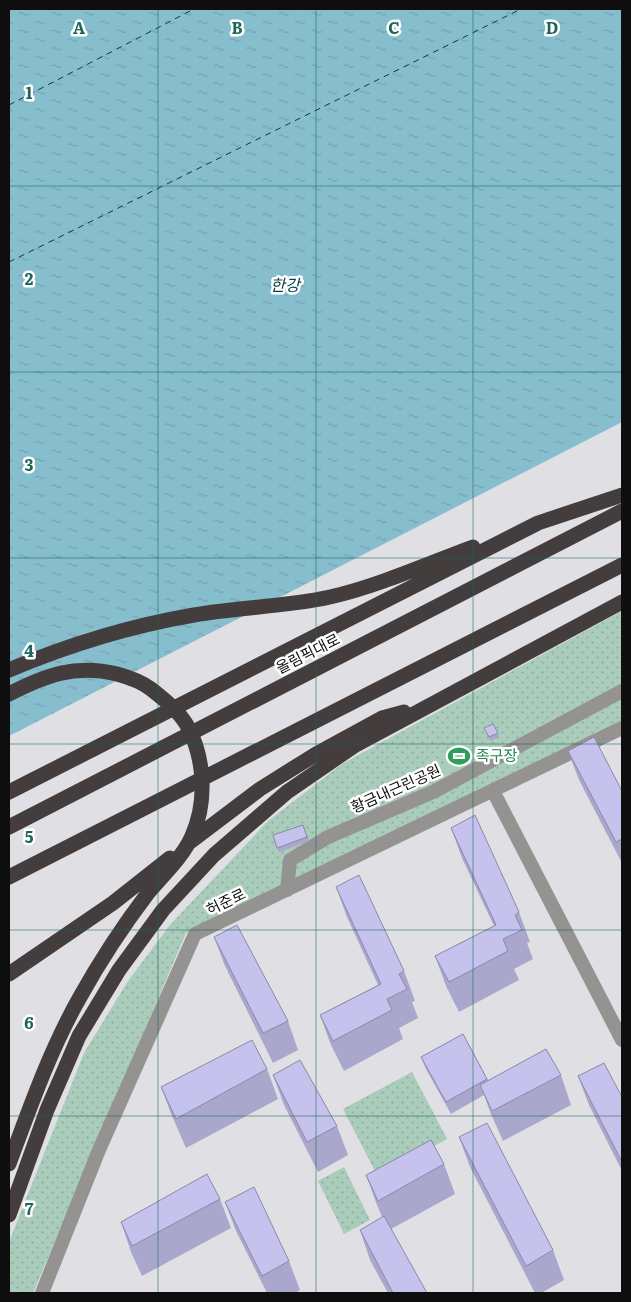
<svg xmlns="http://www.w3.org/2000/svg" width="631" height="1302" font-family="Literata,'Noto Sans KR',serif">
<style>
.park{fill:url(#park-dots)}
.pitch{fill:#a9ccbb}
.water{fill:url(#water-ripples)}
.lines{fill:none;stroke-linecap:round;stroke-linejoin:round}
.ferry{stroke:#073c47;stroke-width:1;stroke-dasharray:6 5;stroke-linecap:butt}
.street{stroke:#959392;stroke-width:14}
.highway{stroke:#433e3d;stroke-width:15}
.wall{fill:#aaa7cd}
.building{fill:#c6c2ee;stroke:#8b88a7}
.grid{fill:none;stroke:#1c655a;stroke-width:1;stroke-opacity:0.55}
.labels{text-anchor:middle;stroke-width:5;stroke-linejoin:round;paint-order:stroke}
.street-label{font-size:15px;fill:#0e0e0f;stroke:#fff}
.leisure-label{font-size:15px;fill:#27864d;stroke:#fff;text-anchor:start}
.water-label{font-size:16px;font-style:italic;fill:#073c47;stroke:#fff}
.grid-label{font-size:16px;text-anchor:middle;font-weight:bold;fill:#1c655a;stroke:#fff;stroke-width:5;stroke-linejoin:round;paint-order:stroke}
</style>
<defs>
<pattern id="park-dots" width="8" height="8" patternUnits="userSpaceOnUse" patternTransform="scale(1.25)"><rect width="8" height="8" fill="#a9ccbb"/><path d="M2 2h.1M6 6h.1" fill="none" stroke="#90aea0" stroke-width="1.8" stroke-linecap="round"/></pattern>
<pattern id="water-ripples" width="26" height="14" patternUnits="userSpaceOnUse" patternTransform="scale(1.25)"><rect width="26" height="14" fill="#87becd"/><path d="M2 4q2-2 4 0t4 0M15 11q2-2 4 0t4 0" fill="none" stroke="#73a2af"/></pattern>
</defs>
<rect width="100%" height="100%" fill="#e0dfe4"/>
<!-- park -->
<path class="park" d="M622,611V722L186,933L33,1293H9V1242L84,1053L128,981L170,925L268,821L342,764Z
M412,1072L447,1139L378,1177L343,1109Z
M344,1167L370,1220L344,1234L318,1181Z"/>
<!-- pitch -->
<path class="pitch" d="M470,739L479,757L449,773L439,754Z"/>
<!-- water -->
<path class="water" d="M9,9H622V422L9,736Z"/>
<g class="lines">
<!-- ferry -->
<path class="ferry" d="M9,105L194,9
M9,262L521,9"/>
<!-- street -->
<path class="street" d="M493,791L622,1040
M287,890L290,860L328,837L433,792L622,691
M42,1293L99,1150L195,934L622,728"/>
<!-- highway -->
<path class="highway" d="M9,670C68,645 130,626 194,615C239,607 285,607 330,597C378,586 427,564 473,547
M9,694C46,675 75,664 117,674C128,677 142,682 151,689C165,700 179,711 188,727C205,760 207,802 192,836C183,857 162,876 148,893C123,926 100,961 80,997C50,1050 30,1107 9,1164
M9,792L538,523L622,495
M9,827L622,511
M190,842L260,789L316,754L382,718L404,712
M9,877L622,565
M9,974L113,903L170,858
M9,1215L47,1110L79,1036L119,970L163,910L214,855L287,792L354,746L622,602"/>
</g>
<!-- wall -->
<path class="wall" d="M484,728L498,733L499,737L490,741Z
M568,751L622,791V863L579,780Z
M303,825L309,841L279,852L273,835Z
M451,828L519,912L530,942L527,943L533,959L514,969L519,980L459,1012L446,986L435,956L494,926L462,858Z
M336,887L404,971L415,1001L412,1002L418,1018L399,1028L403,1039L344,1071L331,1045L320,1015L378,985L347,917Z
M214,937L288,1021L298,1050L273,1063L225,966Z
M463,1034L488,1080L561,1075L571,1105L503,1141L491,1114L484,1095L451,1114L426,1069L421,1057Z
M267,1069L278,1099L186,1148L172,1116L161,1087Z
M273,1075L337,1126L348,1155L318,1172L284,1105Z
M578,1076L622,1097V1171L589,1105Z
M459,1137L553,1250L564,1280L541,1293H535L470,1167Z
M444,1164L455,1194L391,1229L427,1293H388L370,1260L360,1230L382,1217L377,1205L366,1175Z
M220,1199L231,1228L142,1276L131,1252L121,1222Z
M225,1202L289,1261L300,1290L295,1293H267L236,1231Z"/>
<!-- building -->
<path class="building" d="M493,724L498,733L489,737L484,728Z
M594,737L622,791V839L616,842L568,751Z
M475,815L519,912L515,915L522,930L503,939L508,951L449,982L435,956L496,925L451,828Z
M303,825L307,837L277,848L273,835Z
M359,875L404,971L399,974L407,989L387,999L392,1010L333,1041L320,1015L381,984L336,887Z
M237,925L288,1021L263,1033L214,937Z
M463,1034L487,1079L446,1102L421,1057Z
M252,1040L267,1069L176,1119L161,1087Z
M546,1049L561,1075L492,1111L480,1085Z
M300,1060L337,1126L307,1142L273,1075Z
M604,1063L622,1097V1162L578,1076Z
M487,1123L553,1250L526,1266L459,1137Z
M431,1140L444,1164L378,1201L366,1175Z
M207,1174L220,1199L132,1246L121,1222Z
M254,1187L289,1261L262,1276L225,1202Z
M384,1216L427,1293H393L360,1230Z"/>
<!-- grid -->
<path class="grid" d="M158,9V1293M316,9V1293M473,9V1293M9,186H622M9,372H622M9,558H622M9,744H622M9,930H622M9,1116H622"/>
<!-- icons -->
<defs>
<g id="stadium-bare" transform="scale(1.725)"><path d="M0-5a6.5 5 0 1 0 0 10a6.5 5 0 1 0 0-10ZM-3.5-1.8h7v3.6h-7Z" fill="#2e9e5b" stroke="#fff" stroke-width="2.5" paint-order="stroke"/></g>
</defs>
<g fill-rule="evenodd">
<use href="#stadium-bare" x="459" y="756"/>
</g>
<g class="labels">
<!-- street labels -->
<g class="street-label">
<text transform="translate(308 654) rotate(-27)" y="5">올림픽대로</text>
<text transform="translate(396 789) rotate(-24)" y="5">황금내근린공원</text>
<text transform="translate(226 902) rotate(-26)" y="5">허준로</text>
</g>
<!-- leisure labels -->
<g class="leisure-label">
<text x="476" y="761">족구장</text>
</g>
<!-- water labels -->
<g class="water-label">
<text x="285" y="291">한강</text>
</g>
</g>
<g class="grid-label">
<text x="79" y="34">A</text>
<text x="237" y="34">B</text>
<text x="394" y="34">C</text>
<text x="552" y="34">D</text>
<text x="29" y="99">1</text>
<text x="29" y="285">2</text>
<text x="29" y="471">3</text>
<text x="29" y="657">4</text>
<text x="29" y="843">5</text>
<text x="29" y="1029">6</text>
<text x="29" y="1215">7</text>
</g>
<!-- border -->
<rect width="631" height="1302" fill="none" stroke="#0e0e0f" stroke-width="20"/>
</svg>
